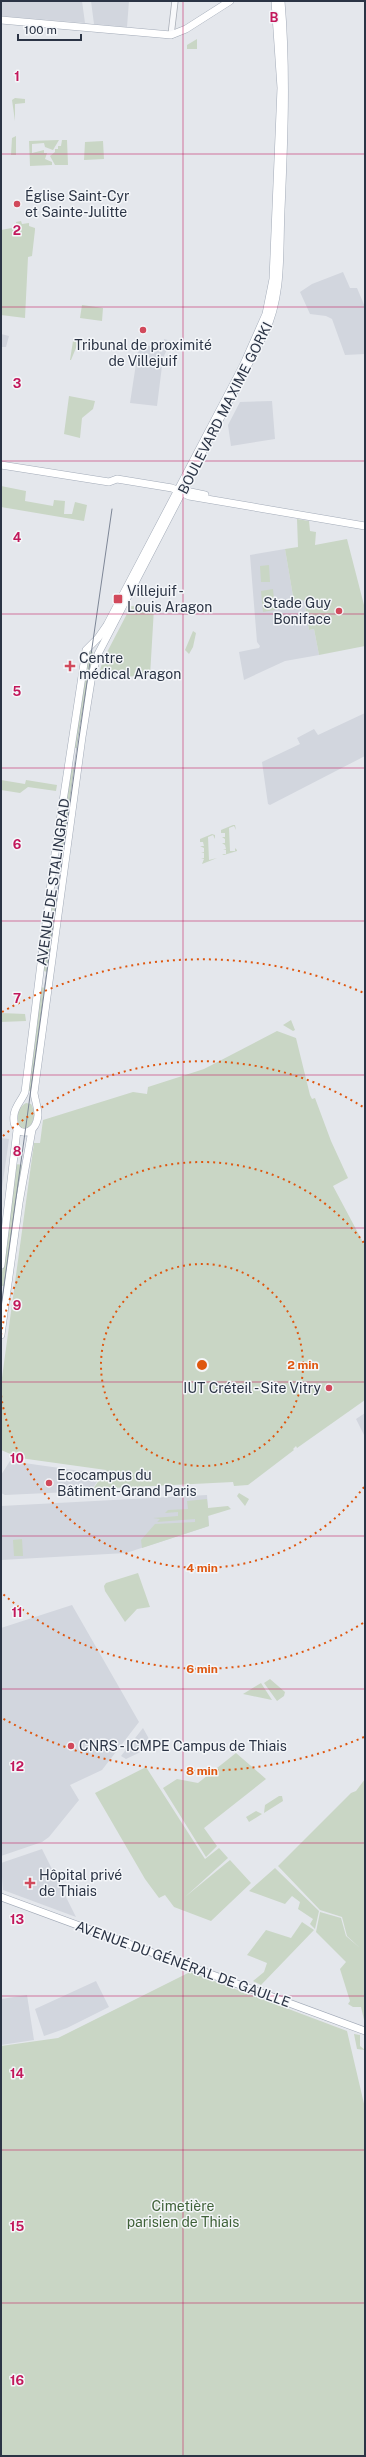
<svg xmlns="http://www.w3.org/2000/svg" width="366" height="2457" font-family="'Public Sans',sans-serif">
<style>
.built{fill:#d2d6de}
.green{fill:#c9d6c5}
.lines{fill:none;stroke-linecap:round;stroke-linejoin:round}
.minor-casing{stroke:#a9aeb7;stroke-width:7}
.major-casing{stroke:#a3abb8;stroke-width:8}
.minor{stroke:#f7f8fa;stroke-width:5.5}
.major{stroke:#fff;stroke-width:7}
.tram{stroke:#7d8696;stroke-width:1}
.grid{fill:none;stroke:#c2185b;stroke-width:1;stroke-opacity:0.55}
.ring{fill:none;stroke:#df570f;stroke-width:2;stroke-dasharray:2 4}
.poi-dot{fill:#d1495b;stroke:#f4f6f9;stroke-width:1.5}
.labels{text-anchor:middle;stroke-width:3;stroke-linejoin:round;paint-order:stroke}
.poi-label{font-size:14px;fill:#2b3445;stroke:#f4f6f9;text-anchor:start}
.street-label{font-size:14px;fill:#2b3445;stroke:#f4f6f9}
.park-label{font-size:14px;fill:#3f6138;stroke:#f4f6f9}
.grid-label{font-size:13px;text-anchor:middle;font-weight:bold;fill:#c2185b;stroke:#f4f6f9;stroke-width:3;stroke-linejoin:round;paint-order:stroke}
.centre{fill:#df570f;stroke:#f4f6f9;stroke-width:2}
.ring-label{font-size:12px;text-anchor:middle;font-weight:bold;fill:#df570f;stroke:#f4f6f9;stroke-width:3;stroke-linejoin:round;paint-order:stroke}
</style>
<rect width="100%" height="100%" fill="#e4e7ec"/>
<!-- built -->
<path class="built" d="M1,1H82L85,23L1,16Z
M91,1H129L127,27L94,24Z
M343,272L350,288H357L365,307V354L345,355L332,319L326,316L310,314L300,292L312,284Z
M1,334L9,336L6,347H1Z
M164,339L171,341L163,358L157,406L130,403L139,344L163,348Z
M272,401L275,439L231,446L228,425L240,402Z
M285,549L294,602L304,600L309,630L314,629L319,655L285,661L244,680L239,652L259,648L260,646L257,642L250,555Z
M365,713V756L270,805L268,804L262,762L300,744L297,738L314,729L318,735Z
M1,1138L9,1139L1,1195Z
M365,1413V1437L356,1419Z
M10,1461L102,1474L91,1491L5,1495L1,1493V1475Z
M207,1495L209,1526L126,1553L1,1560V1506Z
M72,1605L139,1722L102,1770L70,1785L79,1800L49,1837L42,1842L1,1856V1628Z
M143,1728L153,1746L126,1759L121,1756Z
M42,1849L76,1917L3,1890L1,1863Z
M96,1981L109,2007L67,2028L44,2036L35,2009Z
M27,1995L34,2040L1,2045V1999Z"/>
<!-- green -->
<path class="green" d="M197,39V49H187V45Z
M15,98L25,99V103L15,104V121L12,100Z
M16,136V155H11L12,138Z
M59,140L53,150L45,147L44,143L32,144V153L44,150V153H47L45,159L52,162V165L30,166L29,141Z
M62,140H67L68,165H55L50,156L55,152V149H58V146H61Z
M103,141L104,159L84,160L85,142Z
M21,221L22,224L29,223V226L35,228V230L32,256L28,257L25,318L1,315V230L17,227L16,222Z
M82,305L103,308L102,321L80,318Z
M73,341L78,343L71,360H70Z
M69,396L95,401L93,409L82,418L80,438L64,434Z
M1,486L26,491L25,501L53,506L54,500L65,501L64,514H72L75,502L87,505L84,521L1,507Z
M297,519L309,521L310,531L316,532L315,545L347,539L365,609V646L319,655L314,629L309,630L304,600L294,602L285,549L298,547Z
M269,565L270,582H261L260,566Z
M273,589L275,610L263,612L261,591Z
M131,606L154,608L150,676L98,677L103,660Z
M193,631L196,633L193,647L189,654L185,650Z
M91,649L94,655L79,748H74L86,654Z
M70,767L76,768L67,846L59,845Z
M1,780L25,784L26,780L57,785L56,791L28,787L20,793L1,790Z
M233,825H235L236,830L234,826L229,828L230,851H235V848L237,850V851L224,855L222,854H226V850L223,849H226L225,845L222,843H225V839L222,837H225V833H221V830Z
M212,834L215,835V839L213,835L208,837L209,860L217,858L202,864L204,859L201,858H204V853L201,852H204V848L200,846H204L203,842H200V839Z
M53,892L60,893L48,972L43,971Z
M40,987L46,988L32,1091H27Z
M1,1013L25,1014L26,1021L1,1022Z
M291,1020L295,1030L293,1031L283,1025Z
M277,1031L296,1038L310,1095L312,1099L315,1098L331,1141L348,1178L333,1186L365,1246V1400L297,1448L296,1446L293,1449L294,1450L248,1485L234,1486L233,1482L93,1489L106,1470L20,1458L1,1450V1385L34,1143H40L43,1120L133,1092L147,1094L148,1087L204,1069Z
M26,1103L31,1104C37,1114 34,1122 27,1130L20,1128C16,1119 17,1108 26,1103Z
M15,1164L24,1165L6,1286H1V1281Z
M239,1493L249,1499L245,1506L237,1496Z
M207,1499L208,1508L228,1506L231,1509L208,1516L209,1526L142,1548L141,1540L155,1524L195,1522V1519L157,1522L160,1519L153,1518L178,1516V1512L165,1513L168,1510L188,1509L187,1501Z
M22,1539L23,1556H14L13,1540Z
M138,1573L150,1607L137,1609L125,1622L105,1591L104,1586L106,1583Z
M270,1679L285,1692L284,1696L277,1701L264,1683Z
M261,1683L272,1700L243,1694Z
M236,1753L266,1779L204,1828L217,1846L206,1857L163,1788L177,1779L198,1783Z
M146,1767L205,1859L219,1848L228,1858L185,1897L230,1860L251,1883L211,1921L174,1907L165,1895L159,1898L145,1879L95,1793Z
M365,1779V2024L361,2007H353L348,2004L350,2001L340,1969L346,1962L316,1932L320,1912L341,1918L346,1936L360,1948L347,1936L342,1917L320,1910L278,1866L351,1793L356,1791Z
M279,1796H282L283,1801L264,1813L265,1805Z
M256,1811L262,1814L249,1822L246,1817Z
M275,1868L319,1911L315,1929L310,1924L313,1919L298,1909L300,1902L292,1896L285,1904L249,1891Z
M302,1922L314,1930L261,1985L253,1981L264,1972L267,1963L247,1955L266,1930L291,1938Z
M190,1972L347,2031L365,2108V2456H1V2046L58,2038Z
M354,2034L360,2035V2046L365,2050L357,2049Z"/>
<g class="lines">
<!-- minor casing -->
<g class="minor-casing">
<path id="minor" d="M171,35L175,1"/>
</g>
<!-- major casing -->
<g class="major-casing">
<path id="major" d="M275,1L281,88L273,279L266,314L243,366L107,625L98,638L86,650L53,867L25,1092C22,1100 15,1106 14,1115C11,1137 36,1139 38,1115C38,1108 35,1100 34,1093L82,737L92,675L98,654L265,332C283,295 279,250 281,210C284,140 287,71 281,1
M1,20L171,35L186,29L230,1
M1,465L109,482L117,479L172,488L189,496L365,526
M181,490L205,495
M1,1265L17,1130
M1,1335L19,1203L32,1130
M1,1897L365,2031"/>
</g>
<!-- minor -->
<use href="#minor" class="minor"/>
<!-- major -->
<use href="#major" class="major"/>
<!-- tram -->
<path class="tram" d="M1,1308L79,738L112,509"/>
</g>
<!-- grid -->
<path class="grid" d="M183,1V2456M1,154H365M1,307H365M1,461H365M1,614H365M1,768H365M1,921H365M1,1075H365M1,1228H365M1,1382H365M1,1536H365M1,1689H365M1,1843H365M1,1996H365M1,2150H365M1,2303H365"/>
<!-- distance rings -->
<g class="ring">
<circle cx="202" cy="1365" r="101"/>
<path d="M364 1487A203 203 0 0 1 1 1395M1 1335A203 203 0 0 1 364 1243"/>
<path d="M363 1623A304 304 0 0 1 3 1594M3 1136A304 304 0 0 1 363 1107"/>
<path d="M364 1737A406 406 0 0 1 2 1718M2 1012A406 406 0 0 1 364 993"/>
</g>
<!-- markers -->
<g class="poi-dot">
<circle cx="17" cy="204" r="4"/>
<circle cx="143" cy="330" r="4"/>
<rect x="113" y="594" width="10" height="10" rx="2"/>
<circle cx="339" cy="611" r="4"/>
<path d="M68 660h4v4h4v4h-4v4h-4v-4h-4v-4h4z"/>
<circle cx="329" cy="1388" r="4"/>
<circle cx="49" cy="1483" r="4"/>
<circle cx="71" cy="1746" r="4"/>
<path d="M28 1877h4v4h4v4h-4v4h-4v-4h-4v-4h4z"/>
</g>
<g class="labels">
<!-- poi labels -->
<g class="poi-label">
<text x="25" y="201">Église Saint-Cyr<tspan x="25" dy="16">et Sainte-Julitte</tspan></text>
<text x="143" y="350" text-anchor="middle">Tribunal de proximité<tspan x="143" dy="16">de Villejuif</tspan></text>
<text x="127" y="596">Villejuif -<tspan x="127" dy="16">Louis Aragon</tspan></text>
<text x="331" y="608" text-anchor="end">Stade Guy<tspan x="331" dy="16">Boniface</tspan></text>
<text x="79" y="663">Centre<tspan x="79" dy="16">médical Aragon</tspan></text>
<text x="321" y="1393" text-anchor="end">IUT Créteil - Site Vitry</text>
<text x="57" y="1480">Ecocampus du<tspan x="57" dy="16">Bâtiment-Grand Paris</tspan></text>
<text x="79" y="1751">CNRS - ICMPE Campus de Thiais</text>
<text x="39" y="1880">Hôpital privé<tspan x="39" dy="16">de Thiais</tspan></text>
</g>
<!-- street labels -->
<g class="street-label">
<text transform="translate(225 408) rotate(-63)" y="5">BOULEVARD MAXIME GORKI</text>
<text transform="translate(53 882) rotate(-82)" y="5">AVENUE DE STALINGRAD</text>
<text transform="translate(183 1964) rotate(20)" y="5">AVENUE DU GÉNÉRAL DE GAULLE</text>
</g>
<!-- park labels -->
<g class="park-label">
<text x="183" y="2211">Cimetière<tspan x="183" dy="16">parisien de Thiais</tspan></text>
</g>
</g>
<g class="grid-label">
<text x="274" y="22">B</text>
<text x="17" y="81">1</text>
<text x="17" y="235">2</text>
<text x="17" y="388">3</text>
<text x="17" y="542">4</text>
<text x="17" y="696">5</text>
<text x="17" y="849">6</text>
<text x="17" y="1003">7</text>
<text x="17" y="1156">8</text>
<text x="17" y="1310">9</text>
<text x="17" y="1463">10</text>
<text x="17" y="1617">11</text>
<text x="17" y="1771">12</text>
<text x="17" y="1924">13</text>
<text x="17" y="2078">14</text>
<text x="17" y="2231">15</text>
<text x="17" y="2385">16</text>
</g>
<circle cx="202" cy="1365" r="6" class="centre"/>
<g class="ring-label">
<text x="303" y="1369">2 min</text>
<text x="202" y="1572">4 min</text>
<text x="202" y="1673">6 min</text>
<text x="202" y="1775">8 min</text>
</g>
<!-- border -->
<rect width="366" height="2457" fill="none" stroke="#2b3445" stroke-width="4"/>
<!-- scale -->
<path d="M18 34v6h63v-6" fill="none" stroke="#2b3445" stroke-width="2"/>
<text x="24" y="34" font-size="12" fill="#2b3445" stroke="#f4f6f9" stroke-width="3" paint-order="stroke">100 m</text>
</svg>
